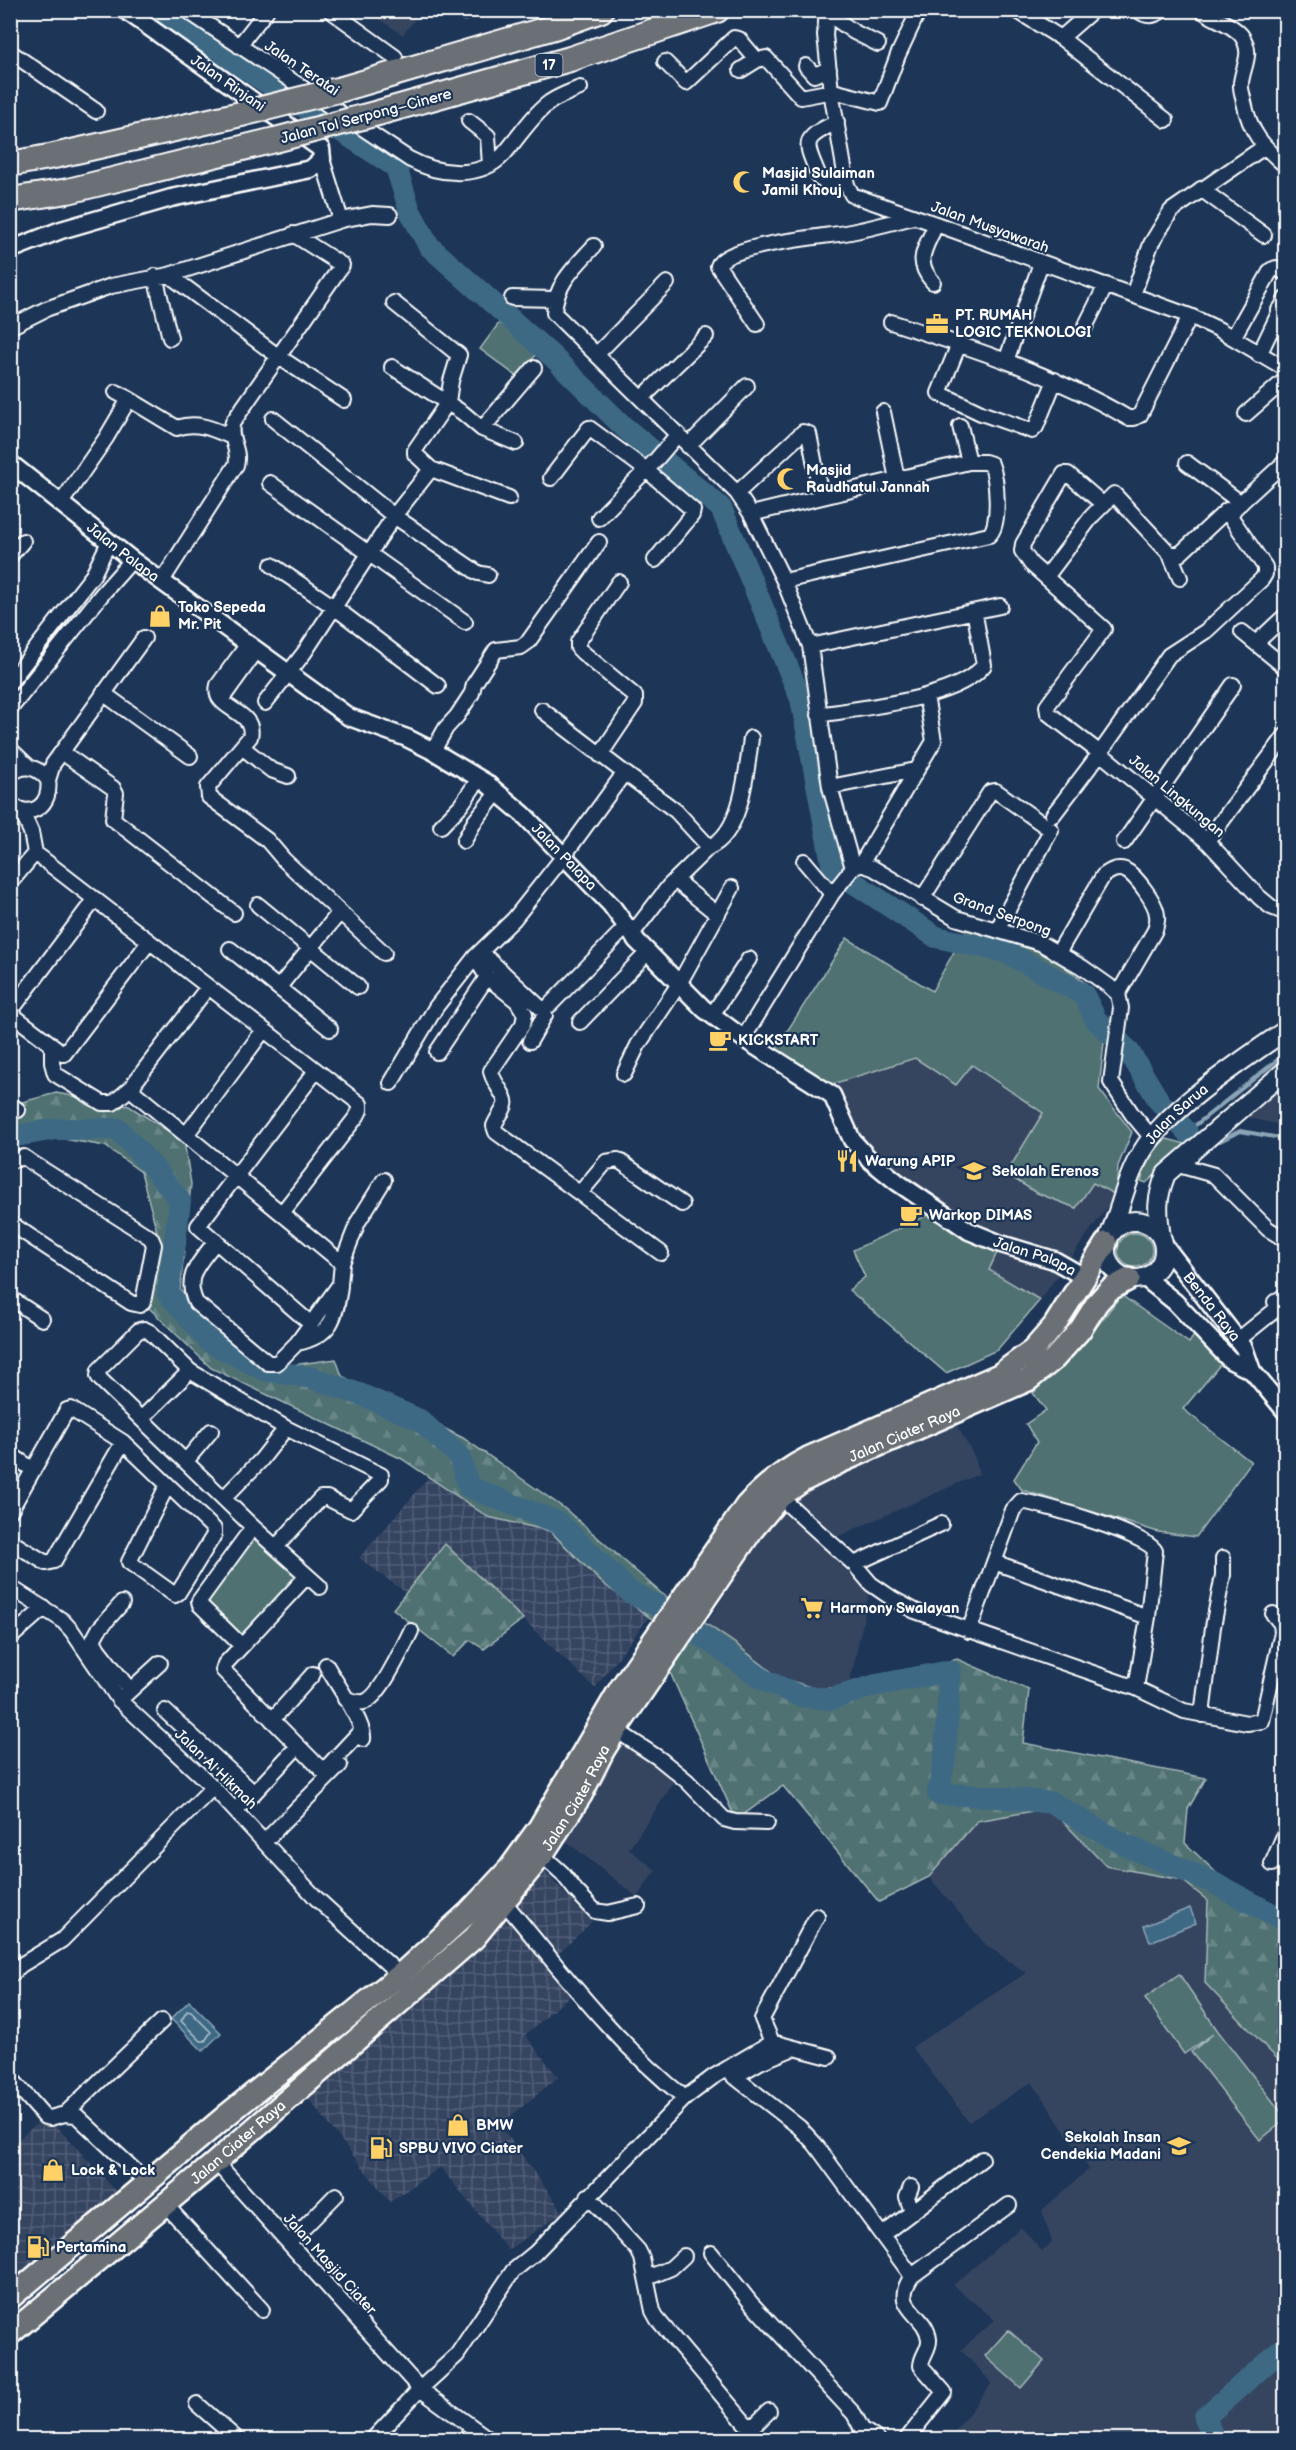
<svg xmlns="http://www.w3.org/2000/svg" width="1296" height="2450" font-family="'Balsamiq Sans',sans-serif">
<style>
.built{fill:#344461}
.industrial{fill:url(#industrial-grid)}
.green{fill:#4f7172;stroke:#a7b8b8;stroke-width:1.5}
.forest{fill:url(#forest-firs);stroke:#a7b8b8;stroke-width:1.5}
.water{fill:#3e6985;stroke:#8ba5b6;stroke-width:1.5}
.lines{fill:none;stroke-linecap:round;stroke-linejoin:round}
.shore{stroke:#b2c3ce;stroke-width:1.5}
.stream{stroke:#8ba5b6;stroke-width:4}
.river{stroke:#3e6985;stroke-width:22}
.minor-casing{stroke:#fff;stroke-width:18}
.tertiary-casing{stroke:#fff;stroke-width:21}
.secondary-casing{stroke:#fff;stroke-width:22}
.primary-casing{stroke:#fff;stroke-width:26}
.motorway-casing{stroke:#fff;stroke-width:28}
.minor{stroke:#1d3557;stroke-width:14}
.tertiary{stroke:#1d3557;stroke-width:16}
.secondary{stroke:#1d3557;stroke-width:18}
.primary{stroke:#6b6f75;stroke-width:21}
.motorway{stroke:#6b6f75;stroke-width:24}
.motorway-bridge-casing{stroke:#fff;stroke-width:28;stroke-linecap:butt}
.motorway-bridge{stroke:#6b6f75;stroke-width:24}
.labels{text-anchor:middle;stroke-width:4.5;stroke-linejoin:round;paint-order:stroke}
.shield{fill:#1d3557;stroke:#bbc2cd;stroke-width:1.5}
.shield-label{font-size:14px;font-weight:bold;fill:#fff}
.street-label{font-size:15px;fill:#fff;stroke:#1d3557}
.poi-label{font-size:15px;font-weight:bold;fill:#fff;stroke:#1d3557;text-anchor:start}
</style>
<defs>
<pattern id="industrial-grid" width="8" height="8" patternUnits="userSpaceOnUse" patternTransform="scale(1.5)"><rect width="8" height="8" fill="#344461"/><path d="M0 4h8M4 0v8" fill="none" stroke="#526079"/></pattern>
<pattern id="forest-firs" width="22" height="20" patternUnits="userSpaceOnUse" patternTransform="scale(1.5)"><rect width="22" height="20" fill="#4f7172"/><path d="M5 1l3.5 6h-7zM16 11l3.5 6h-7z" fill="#698687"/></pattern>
</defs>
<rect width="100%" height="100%" fill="#1d3557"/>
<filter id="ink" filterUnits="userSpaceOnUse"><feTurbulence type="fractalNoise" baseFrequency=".0167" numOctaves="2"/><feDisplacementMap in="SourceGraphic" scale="12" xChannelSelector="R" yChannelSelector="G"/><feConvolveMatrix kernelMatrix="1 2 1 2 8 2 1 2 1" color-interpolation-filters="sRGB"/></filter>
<g filter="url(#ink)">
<!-- built -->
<path class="built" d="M367,11H421L403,35Z
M915,1058L956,1085L971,1065L1043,1113L1006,1174L1093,1183L1116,1195L1040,1300L989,1270L1000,1247L871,1165L835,1128L820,1088Z
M1285,1066V1126L1232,1114Z
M955,1422L975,1458L979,1474L821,1544L869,1594L849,1687L817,1689L778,1677L736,1644L706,1625L771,1517L824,1481Z
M622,1734L647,1744L683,1769L629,1849L656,1870L637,1897L558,1835Z
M1050,1808L1106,1866L1182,1880L1208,1901L1205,1983L1285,2068V2439L1068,2440L1062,2436L1059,2440L949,2439L992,2383L961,2350L995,2320L953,2285L1021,2227L1042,2251L1052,2242L1042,2210L1089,2169L1032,2082L969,2122L912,2047L1026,1973L985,1944L929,1877L977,1821Z"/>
<!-- industrial -->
<path class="industrial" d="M429,1477L488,1517L550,1531L601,1582L649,1617L595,1688L445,1545L406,1593L359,1558Z
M536,1863L592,1922L554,1958L579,1988L525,2035L558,2077L500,2125L563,2212L508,2250L440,2167L390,2202L300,2088L491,1921Z
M46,2115L117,2192L11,2290V2146Z"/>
<!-- green -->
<path class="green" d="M499,323L538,352L519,378L480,349Z
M970,923L1018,930L1091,988L1105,1033L1099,1089L1132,1132L1118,1166L1116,1195L1093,1183L1076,1208L1037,1193L1006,1174L1043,1113L972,1065L956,1085L915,1058L820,1088L773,1053L847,938L932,991Z
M1167,1139L1186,1144L1187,1147L1146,1183L1141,1181C1144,1169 1154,1144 1167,1139Z
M934,1212L1000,1246L989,1270L1040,1300L997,1350L946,1373L849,1290L865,1277L853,1250Z
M1118 1250a17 17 0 1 1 34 0a17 17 0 1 1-34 0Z
M1121,1295L1189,1343L1197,1331L1224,1360L1183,1409L1251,1462L1196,1537L1158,1532L1022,1490L1014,1479L1037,1442L1026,1424L1046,1410L1033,1393L1089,1337Z
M253,1527L310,1579L242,1646L200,1605Z
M1179,1974L1218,2031L1285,2117V2120L1260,2140L1191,2052L1213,2034L1184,2054L1145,1998Z
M1008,2330L1044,2361L1021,2388L985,2356Z"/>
<!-- forest -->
<path class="forest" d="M56,1093L129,1106L184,1141L191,1184L180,1290L245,1348L292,1365L336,1359L342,1376L463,1438L564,1508L661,1593L736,1644L778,1677L817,1689L849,1687L957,1659L1029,1690L1023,1743L1206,1778L1188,1809L1185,1843L1267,1921L1285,1901V2063L1283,2065L1205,1983L1208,1901L1182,1880L1106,1866L1050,1808L977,1821L929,1877L879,1902L783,1786L736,1820L669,1670L686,1644L601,1582L550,1531L488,1517L402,1459L211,1368L148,1307L159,1239L141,1172L105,1146L40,1135L11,1145V1105Z
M445,1544L523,1619L484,1649L470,1640L453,1657L393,1609Z"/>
<!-- water -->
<path class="water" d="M1190,1908L1196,1923L1150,1942L1144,1926Z
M189,2001L221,2033L203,2051L171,2019Z"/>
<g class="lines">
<!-- shore -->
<path class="shore" d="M187,2011L191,2012L211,2032L205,2041H201L181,2021Z"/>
<!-- stream -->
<path class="stream" d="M1187,1132L1286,1053
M1187,1132L1202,1136
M1215,1140L1220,1141L1240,1131L1286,1139"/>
<!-- river -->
<path class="river" d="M156,10L396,167L410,211L429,246L553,357L625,428L721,508L801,699L833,869L936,937L1006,952L1084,995L1096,1020L1128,1050L1159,1101L1187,1132
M10,1137L56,1129H118L158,1173L180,1201L168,1293L210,1342L264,1370L313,1378L362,1395L420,1420L459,1456L469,1487L559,1523L631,1593L662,1608L764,1680L800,1696L831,1699L876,1685L950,1671L945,1758L938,1794L990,1796L1052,1803L1127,1846L1210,1881L1286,1921
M1214,2440L1205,2417L1286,2346"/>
<!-- minor casing -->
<g class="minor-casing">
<path id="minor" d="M186,10L409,159C438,175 480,180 504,154C519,137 532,115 550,102C559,96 570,92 580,88
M330,10L395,57
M827,10L825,35L831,91L847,185L852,195L936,224L1190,316L1218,329L1286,369
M1016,10L1061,38L1093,10
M1138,10C1147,18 1154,16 1163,10
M1202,10C1214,20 1231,23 1241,35C1254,53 1243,65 1241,83C1240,89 1243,96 1244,102C1250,132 1262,146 1286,166
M465,12L466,10
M826,12L854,32L878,44
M1061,38L1166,120
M239,46L267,10
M10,52L96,111
M665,62L686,83L734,38L739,39L757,60
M806,66L814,75L829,69
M741,70L757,60L766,58L801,97L833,91L880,103L898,55L919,10
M469,121L488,136L490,165
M837,122C798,140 806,143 820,179L825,181L846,178
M322,159L341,220
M1201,189L1264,235
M594,246C576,266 555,284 554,313L737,493L751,514L784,581L810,646L830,787L853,868
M169,275L279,357L344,400
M155,276L170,338
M933,282C913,260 926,248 936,224
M1133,295L1151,244L1171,211L1264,147
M512,298L554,299
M1279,310L1286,336
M891,322C972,348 1053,374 1128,418H1134L1140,415L1190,316
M757,324L718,266C725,245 822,237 845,233C868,229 890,223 913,217
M10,327L46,309L111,286L169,275L341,220L372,214L390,215
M1084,329L1106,285
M1233,338L1271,270L1276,268L1286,273
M959,344L939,393L981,413L1032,431L1036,427L1055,380
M597,354L667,283
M1259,355L1286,298
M1006,361L1041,263
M392,367L463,413L482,429L516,443
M642,398L706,336
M129,399L177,428C197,421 213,429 232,437
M883,412L897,479
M1246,414L1286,379
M273,419L394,516L478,573L488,575
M960,426L969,462
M482,429L534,368
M688,446L747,386
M1187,463L1241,503
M431,469L509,498
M551,478L589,428L645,469L693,510L692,515L655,560
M270,483L465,622
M737,493L803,432L809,434L821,496
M1097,499L1068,474H1064L1023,544L1022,551L1031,564L1104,629L1047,706L1048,713L1100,753L1207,841L1259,897L1271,907L1286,913
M61,503L106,438L129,399L116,392
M751,514L969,462H985L991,464C997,478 1001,525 989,535L784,581
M599,518L655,461L678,434
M1170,554H1180L1227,510L1231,512
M10,556L23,541
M272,565L334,607L438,686
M1046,577L1092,516L1114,494L1170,554L1180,578
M162,581L236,465C241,450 227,437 233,422L342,265L293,234
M1242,632L1286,668
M1257,642L1286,615
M248,644L218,685C211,711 257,709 250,737L208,787L209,797L267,840L284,860L384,953
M810,646L1000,606
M10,682L93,575L109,542
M103,693L190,756
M221,700L257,650
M265,703L304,653L394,516L431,469L415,454V450L448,402L451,381L459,355L394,303
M10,709L103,593L132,560
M819,715C863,707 957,700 984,665L975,615L973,612
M242,747L271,770L288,776
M10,749L29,767
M433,751L446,728L457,716L472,693L474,684L496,650L521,647L528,642L599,542
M63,753L113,788L116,793L113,819L234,913
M600,755L635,703V696L582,652L578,648V642L619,582
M622,771L676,811L709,847C742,834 747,769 751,738
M10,775C23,763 38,766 48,780C52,805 31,821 10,803
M48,780L53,764L144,638
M830,787L916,770
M21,810L31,832L35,853L360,1104V1110L357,1116L282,1213
M1053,815L1100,753L1169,655L1206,631L1262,579L1265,574V567L1230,516L1235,508L1286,461
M441,826L461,805L479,779
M464,841L475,821L497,793
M1207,841L1286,735
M1124,842L1233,685
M804,861L832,894
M861,864L873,868L956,918L1040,943L1082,967L1109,986L1118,994L1121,1008L1111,1082L1132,1114L1152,1138
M675,880L717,914
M10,883L35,853
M922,899L990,792L996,791L1051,830L997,930
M258,905L358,987
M632,934L669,886L709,847
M230,949L330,1029
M481,952L544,1011L545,1015L530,1041
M1058,953L1103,876C1110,871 1116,867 1125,870C1136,875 1157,904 1157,916C1158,920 1156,925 1155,930L1118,994
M475,957L487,977L517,1001L525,1014L523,1024L491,1071C492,1082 508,1097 505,1105C503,1112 497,1118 494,1126L496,1132L661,1253
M208,987L135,1082L133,1088L135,1093L342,1263
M279,987L340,912
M550,1005L626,927
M10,1012L95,899
M10,1013L64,1054L149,942
M712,1015L749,959
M580,1022L648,952
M749,1029L832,894L852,869L861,864L934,741L926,696
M52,1046V1063L55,1074L102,1103H113L133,1086
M437,1052L487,977
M624,1074L638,1045L679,984L732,888
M391,1083L436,1007L475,957L514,919L563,857L622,776V771L542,710
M10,1104L18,1110
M186,1135L263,1031
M10,1161L24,1157L31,1162L151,1238L154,1245L143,1302L140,1305L131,1303L10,1223
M1175,1164L1214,1175L1268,1229L1286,1240
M580,1193L606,1162L618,1160L682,1204
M216,1241C200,1262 183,1276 196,1303L268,1363H277L297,1343L340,1284L342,1263L358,1222L384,1180
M10,1298L42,1319
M311,1324L198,1226L316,1071
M1238,1340L1279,1307L1275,1302L1286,1295
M297,1343C331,1336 336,1318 340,1286
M142,1418L190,1371
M10,1454L32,1469
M186,1461L211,1431
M780,1497L854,1564L871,1584L893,1599L915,1611L1136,1688L1184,1711L1247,1723L1262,1721L1282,1632L1281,1624L1273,1614
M224,1498L261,1460L286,1428
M10,1511L67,1410L71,1409L123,1442L214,1529V1535L178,1593L175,1595L129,1562L167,1486
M10,1541L46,1563L54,1561L123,1442
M276,1547L321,1498H327L351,1510L381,1479V1475L286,1428L190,1371L150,1332L144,1329L139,1330L99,1370L98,1376L101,1380L253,1527L320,1587
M994,1562L1148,1617
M854,1564L941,1524
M306,1577L225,1664L223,1670L321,1769L329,1765L359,1733
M10,1587L62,1620L72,1631L119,1700L213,1787L316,1898L400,1975
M122,1603L99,1629L93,1640L98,1649L130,1690
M969,1631L1013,1510L1021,1501C1044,1505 1147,1534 1155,1551L1148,1617L1136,1688
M10,1638L44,1608
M242,1646L200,1605L199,1601L253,1527
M326,1665C334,1680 366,1725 363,1739
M125,1695L160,1663
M345,1699C351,1700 358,1703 364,1702C380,1698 403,1647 411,1631
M165,1711L254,1793L235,1810
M1202,1715L1213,1627L1223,1575V1558
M272,1720L313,1674
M616,1730L660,1759L687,1781L724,1819L735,1822L767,1823
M254,1793L298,1746
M265,1841L340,1765
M542,1855L562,1873L576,1891L595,1911L608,1913L638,1906
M1272,1864L1286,1831
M504,1902C561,1970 614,2042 685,2098
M10,1976L21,1965L62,1940L213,1787
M772,2042L762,2019L817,1916
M726,2070L799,2127L815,2144L912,2276
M10,2077L45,2117L50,2118L65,2114L162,2021
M734,2077L760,2062L794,2048
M65,2114L76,2115L148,2183
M216,2162L420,2389L490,2440
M911,2187L907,2197L912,2212
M588,2196L638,2250L642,2258L653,2311L658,2320L745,2423L750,2425H755L769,2411
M165,2204L262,2310
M882,2235L982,2159
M289,2243L336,2195
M711,2253L751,2303L854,2414L862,2429L863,2440
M647,2278L671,2268L684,2256
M197,2404L238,2440
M862,2429L878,2440
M372,2440L420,2389L457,2355L513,2271L535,2253L685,2098L713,2077L772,2042L829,2057
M906,2440L944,2392L921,2366C921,2356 930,2349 929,2339C926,2312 889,2309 912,2276L1009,2205"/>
</g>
<!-- tertiary casing -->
<g class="tertiary-casing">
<g id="tertiary">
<path d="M10,250L61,230L171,198L311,169L322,159L321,149L125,10"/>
<path id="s1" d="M10,463L132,560L349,717L407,738L433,751L485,782L523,814L611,905L637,941L704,1009L747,1041L832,1095L852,1140L870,1160L897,1182L969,1231L1001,1244L1054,1260L1084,1277"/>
<path id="s2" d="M1164,1245L1244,1348L1252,1371L1286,1412"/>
<path d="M1145,1278L1175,1302L1230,1360L1252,1371"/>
</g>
</g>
<!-- secondary casing -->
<g class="secondary-casing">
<g id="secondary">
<circle cx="1135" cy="1250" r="29"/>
<path id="s3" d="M1110,1234C1121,1208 1127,1175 1142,1152C1168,1108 1243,1060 1286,1030"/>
<path d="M1161,1237C1157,1211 1156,1199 1166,1174L1286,1070"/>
</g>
</g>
<!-- primary casing -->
<g class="primary-casing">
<g id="primary">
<path d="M10,2298L227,2115L400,1975L469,1912L510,1868L539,1828L620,1689L746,1506C765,1485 783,1471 808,1458L999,1375L1033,1350L1054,1326L1106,1243"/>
<path id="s4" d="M10,2334L211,2166L474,1938L542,1855L581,1795L603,1751L616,1730L752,1530L780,1497L804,1480L838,1463L1028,1380L1054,1359L1080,1330L1097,1303L1109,1290L1129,1279"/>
</g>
</g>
<!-- motorway casing -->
<g class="motorway-casing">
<path id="motorway" d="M342,89L554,27L601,10
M378,113L570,59L717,10
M10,164L54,156L241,114
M10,200L68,191L275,140"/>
</g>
<!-- minor -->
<use href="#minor" class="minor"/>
<!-- tertiary -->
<use href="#tertiary" class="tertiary"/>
<!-- secondary -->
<use href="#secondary" class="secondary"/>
<!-- primary -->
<use href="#primary" class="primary"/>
<!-- motorway -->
<use href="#motorway" class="motorway"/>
<!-- motorway-bridge casing -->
<g class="motorway-bridge-casing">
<path id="motorway-bridge" d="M241,114L342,89
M275,140L378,113"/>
</g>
<!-- motorway-bridge -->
<use href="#motorway-bridge" class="motorway-bridge"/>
</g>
</g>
<!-- icons -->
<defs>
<g id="mosque-bare" transform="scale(1.8)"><path d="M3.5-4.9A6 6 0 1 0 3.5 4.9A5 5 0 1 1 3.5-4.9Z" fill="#ffd166" stroke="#1d3557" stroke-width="2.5" paint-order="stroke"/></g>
<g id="office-bare" transform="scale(1.8)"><path d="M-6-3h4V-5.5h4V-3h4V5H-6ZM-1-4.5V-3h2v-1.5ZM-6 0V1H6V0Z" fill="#ffd166" stroke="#1d3557" stroke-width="2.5" paint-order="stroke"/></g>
<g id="shop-bare" transform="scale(1.8)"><path d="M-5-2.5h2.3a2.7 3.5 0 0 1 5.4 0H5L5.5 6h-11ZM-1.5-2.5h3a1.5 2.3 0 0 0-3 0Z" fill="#ffd166" stroke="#1d3557" stroke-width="2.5" paint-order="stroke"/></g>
<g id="cafe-bare" transform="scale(1.8)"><path d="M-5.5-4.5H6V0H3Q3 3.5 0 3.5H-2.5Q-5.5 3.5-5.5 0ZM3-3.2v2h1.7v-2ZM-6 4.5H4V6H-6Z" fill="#ffd166" stroke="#1d3557" stroke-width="2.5" paint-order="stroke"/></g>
<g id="restaurant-bare" transform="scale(1.8)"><path d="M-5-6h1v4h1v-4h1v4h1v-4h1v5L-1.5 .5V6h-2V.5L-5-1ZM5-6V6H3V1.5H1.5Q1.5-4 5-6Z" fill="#ffd166" stroke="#1d3557" stroke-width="2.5" paint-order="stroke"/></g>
<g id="school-bare" transform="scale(1.8)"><path d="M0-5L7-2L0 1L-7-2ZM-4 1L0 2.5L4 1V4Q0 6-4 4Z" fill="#ffd166" stroke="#1d3557" stroke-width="2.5" paint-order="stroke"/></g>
<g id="supermarket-bare" transform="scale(1.8)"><path d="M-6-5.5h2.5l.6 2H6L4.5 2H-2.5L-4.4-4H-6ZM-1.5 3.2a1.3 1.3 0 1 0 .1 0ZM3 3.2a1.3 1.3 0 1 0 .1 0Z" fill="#ffd166" stroke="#1d3557" stroke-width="2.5" paint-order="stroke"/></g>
<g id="fuel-bare" transform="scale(1.8)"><path d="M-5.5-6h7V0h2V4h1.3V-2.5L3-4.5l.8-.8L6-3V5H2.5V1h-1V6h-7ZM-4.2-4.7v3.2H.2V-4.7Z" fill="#ffd166" stroke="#1d3557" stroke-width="2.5" paint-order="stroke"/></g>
</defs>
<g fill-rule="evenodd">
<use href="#mosque-bare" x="744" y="182"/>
<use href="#office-bare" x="937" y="324"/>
<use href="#mosque-bare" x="788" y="479"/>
<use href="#shop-bare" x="160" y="616"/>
<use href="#cafe-bare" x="720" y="1040"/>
<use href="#restaurant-bare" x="847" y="1161"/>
<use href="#school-bare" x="974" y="1171"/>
<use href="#cafe-bare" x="911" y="1215"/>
<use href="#supermarket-bare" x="812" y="1608"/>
<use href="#shop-bare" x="458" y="2125"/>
<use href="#school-bare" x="1179" y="2146"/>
<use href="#fuel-bare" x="381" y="2148"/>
<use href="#shop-bare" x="53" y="2170"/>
<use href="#fuel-bare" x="38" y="2247"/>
</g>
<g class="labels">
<!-- shield labels -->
<rect class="shield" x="535.5" y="54" width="27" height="22" rx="4.5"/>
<g class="shield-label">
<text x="549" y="70">17</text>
</g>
<!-- street labels -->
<g class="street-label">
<text transform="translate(302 68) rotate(34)" y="5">Jalan Teratai</text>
<text transform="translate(228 83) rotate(35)" y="5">Jalan Rinjani</text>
<text transform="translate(366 116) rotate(-15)" y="5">Jalan Tol Serpong–Cinere</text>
<text transform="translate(990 227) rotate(20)" y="5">Jalan Musyawarah</text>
<text dy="5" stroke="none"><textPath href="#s1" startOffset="144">Jalan Palapa</textPath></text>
<text transform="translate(1177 796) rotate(40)" y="5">Jalan Lingkungan</text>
<text dy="5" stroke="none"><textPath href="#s1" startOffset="684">Jalan Palapa</textPath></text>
<text transform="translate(1002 914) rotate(20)" y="5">Grand Serpong</text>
<text dy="5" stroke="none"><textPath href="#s3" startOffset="140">Jalan Sarua</textPath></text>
<text dy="5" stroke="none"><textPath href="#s1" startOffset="1314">Jalan Palapa</textPath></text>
<text dy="5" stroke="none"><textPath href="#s2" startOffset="78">Benda Raya</textPath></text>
<text dy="5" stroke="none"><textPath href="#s4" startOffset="1288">Jalan Ciater Raya</textPath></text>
<text transform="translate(216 1769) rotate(44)" y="5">Jalan Al Hikmah</text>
<text dy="5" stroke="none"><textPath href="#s4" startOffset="784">Jalan Ciater Raya</textPath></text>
<text dy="5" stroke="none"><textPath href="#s4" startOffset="298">Jalan Ciater Raya</textPath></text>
<text transform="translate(330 2264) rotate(48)" y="5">Jalan Masjid Ciater</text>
</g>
<!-- poi labels -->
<g class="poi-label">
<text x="762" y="178">Masjid Sulaiman<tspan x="762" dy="17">Jamil Khouj</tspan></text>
<text x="955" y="320">PT. RUMAH<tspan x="955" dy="17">LOGIC TEKNOLOGI</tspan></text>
<text x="806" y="475">Masjid<tspan x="806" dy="17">Raudhatul Jannah</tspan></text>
<text x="178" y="612">Toko Sepeda<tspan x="178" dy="17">Mr. Pit</tspan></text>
<text x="738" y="1045">KICKSTART</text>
<text x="865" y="1166">Warung APIP</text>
<text x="992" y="1176">Sekolah Erenos</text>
<text x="929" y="1220">Warkop DIMAS</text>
<text x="830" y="1613">Harmony Swalayan</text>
<text x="476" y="2130">BMW</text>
<text x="1161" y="2142" text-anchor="end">Sekolah Insan<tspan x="1161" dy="17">Cendekia Madani</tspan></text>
<text x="399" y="2153">SPBU VIVO Ciater</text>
<text x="71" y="2175">Lock &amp; Lock</text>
<text x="56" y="2252">Pertamina</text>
</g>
</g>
<!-- margin -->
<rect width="1296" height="2450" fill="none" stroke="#1d3557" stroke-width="36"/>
<rect x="18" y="18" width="1260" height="2414" fill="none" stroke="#fff" stroke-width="2" filter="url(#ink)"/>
</svg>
